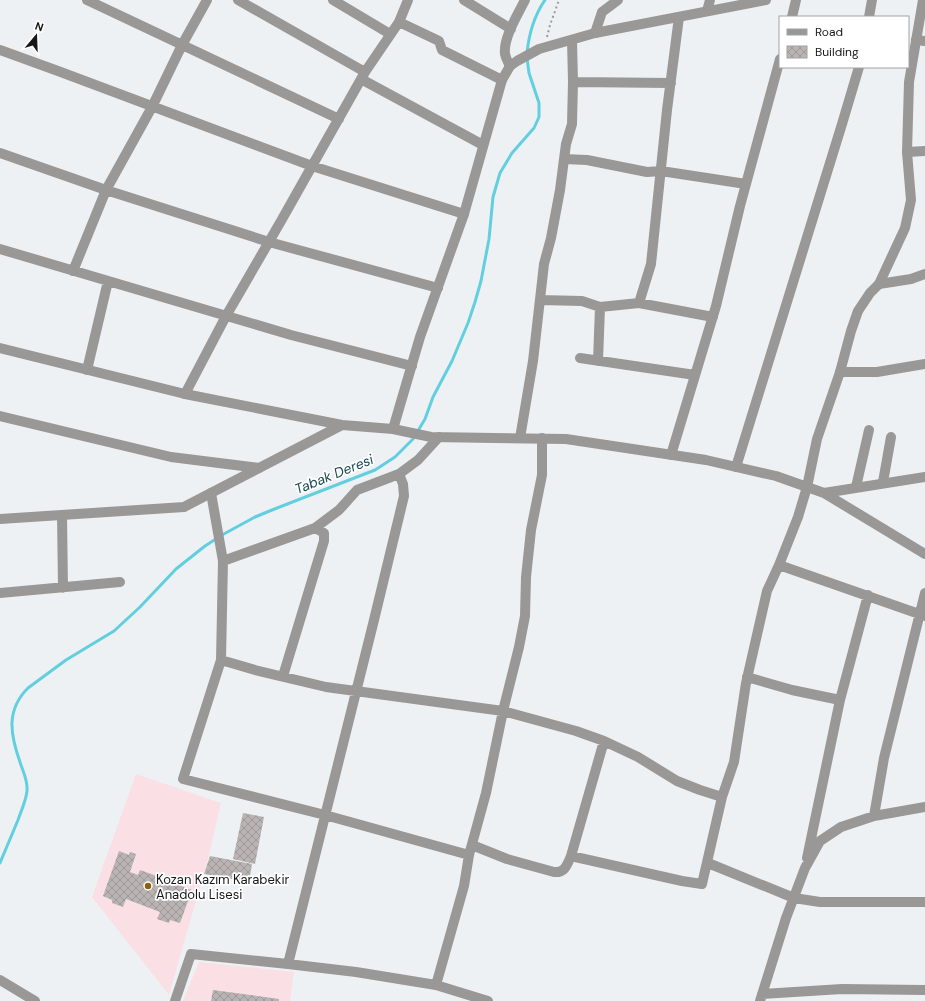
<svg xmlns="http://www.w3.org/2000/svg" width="925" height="1001" font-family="'DM Sans',sans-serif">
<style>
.education{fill:#fadfe4}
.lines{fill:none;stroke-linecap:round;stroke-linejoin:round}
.stream{stroke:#61cfdf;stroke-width:3}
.building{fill:url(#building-cross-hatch)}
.path{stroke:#989b9d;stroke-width:2;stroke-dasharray:2 3;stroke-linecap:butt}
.minor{stroke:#999897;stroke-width:10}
.tertiary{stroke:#999897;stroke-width:10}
.poi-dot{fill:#91600e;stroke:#fff;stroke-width:1.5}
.labels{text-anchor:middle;stroke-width:3.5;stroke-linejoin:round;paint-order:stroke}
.poi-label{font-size:13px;fill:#161718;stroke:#fff;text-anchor:start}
.water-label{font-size:14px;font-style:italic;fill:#174850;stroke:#fff}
</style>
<defs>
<pattern id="building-cross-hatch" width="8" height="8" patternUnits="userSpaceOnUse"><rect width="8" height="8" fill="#b9b4b3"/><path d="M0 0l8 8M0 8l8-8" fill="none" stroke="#9e9a99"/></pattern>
</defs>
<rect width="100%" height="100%" fill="#eef1f4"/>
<!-- education -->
<path class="education" d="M136,774L221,803L209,855L169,995L92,897Z
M199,962L294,972L290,1001H183Z"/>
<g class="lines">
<!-- stream -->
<path class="stream" d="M527,53C529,33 534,16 545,0
M0,863C6,849 12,834 18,820C21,811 26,801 27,791C28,780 23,772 20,762C10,734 6,710 28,688L66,660L114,631L140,607L176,569L205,546L222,535L255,517L272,510L375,470L395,457L413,439L425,419L433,397L452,361L468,323L475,302L481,281L489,239L493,197L500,173L512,153L534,128L539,117V103L529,73L527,58"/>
</g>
<!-- building -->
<path class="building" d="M243,813L264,817L255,864L233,859Z
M119,851L129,855L130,852L136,854L130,872L138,875L140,870L168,880L167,884L174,886L176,881L182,883L181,886L192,890L180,923L170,920L169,923L157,919L160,912L126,899L123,907L112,903V900L103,896Z
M210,856L252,864L249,882L204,874Z
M213,990L279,999V1001H211Z"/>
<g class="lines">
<!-- path -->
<path class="path" d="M547,37L550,25L559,0"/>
<!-- minor -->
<path class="minor" d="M87,0L339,119
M238,0L365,72
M333,0L390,34
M464,0L511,29
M707,11L710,0
M792,17L796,0
M869,17L872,0
M399,22L439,41L442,50L502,80
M595,33L602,12L618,0
M916,40L925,41
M0,50L58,71L312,166L464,214
M510,66C508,62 506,59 505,54C503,38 518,14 525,0
M361,79L483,145
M573,82L671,83
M907,152L925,151
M0,153L106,190L269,242L438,288
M564,159L587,160L647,172L661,171L746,184
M0,249L291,335L412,366
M73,271L106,190L152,107L182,45L207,0
M879,284L911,279L925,274
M540,300L582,301L600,307L639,303L713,317
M639,303L651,264L667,110L679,17
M580,358L695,375
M598,361L600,307
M87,370L108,281
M840,372H877L925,364
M185,394L226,316L281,221L365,72L399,22L408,0
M0,416L171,457L259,468
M520,438L533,361L544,264L551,238L560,190L566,144L572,124L573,82L572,40
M671,455L716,306L740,206L780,59
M736,467L842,124L859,67
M883,482L891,437
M856,487L869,430
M211,493L223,561L221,660L183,779L325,815L469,855
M62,515L63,588
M223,561L315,528L339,510L357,490L399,474L418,460L439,437
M779,565L925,616
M0,593L120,582
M221,660L255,670L326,687L503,711L576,731L604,741L638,757L677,781L700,790L722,797
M283,676L324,541V533L315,528
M747,677L792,690L840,700
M874,816L884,758L925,593
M472,845L507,859L554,872C565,873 567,865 571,856L604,741
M571,856L682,881L702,884L722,797L734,762L746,683L767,591L779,565L798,517L807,487
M807,858L840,700L868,595
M708,863L794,898L820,902H925
M288,964L374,620L404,496L403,484L399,474
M0,980L35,1001
M436,985L464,886L469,855L486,793L503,711L519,647L525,616L526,577L531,530L542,475V438
M762,994L842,989L925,990
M175,1001L191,954L288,964L356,972L436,985L488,1001
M760,1001L786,918L805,868L820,841L841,827L874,816L925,807"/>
<!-- tertiary -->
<path class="tertiary" d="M0,348L185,394L342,425L393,429L431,437L566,439L706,460L776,476L824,493L925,554
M393,429L420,337L464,214L502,80L510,66L517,61L539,49L595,33L766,0
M807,487L817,439L840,372L851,331L858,311L870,293L879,284L905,228L911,200L907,152L909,82L923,0
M824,493L925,477
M0,519L184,507L342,425"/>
</g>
<!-- markers -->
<circle class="poi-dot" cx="148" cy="886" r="4"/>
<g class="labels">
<!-- poi labels -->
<g class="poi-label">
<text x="156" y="884">Kozan Kazım Karabekir<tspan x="156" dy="15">Anadolu Lisesi</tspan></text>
</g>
<!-- water labels -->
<g class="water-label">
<text transform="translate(334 474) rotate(-22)" y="5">Tabak Deresi</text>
</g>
</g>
<!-- legend -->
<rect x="779" y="16" width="130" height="52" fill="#ffffff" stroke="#a2a2a3"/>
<rect x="787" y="29" width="20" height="6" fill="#999897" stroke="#a2a2a3"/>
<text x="815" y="36" font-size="12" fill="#161718">Road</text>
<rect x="787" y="46" width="20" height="12" fill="url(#building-cross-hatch)" stroke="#a2a2a3"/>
<text x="815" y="56" font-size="12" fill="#161718">Building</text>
<!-- north arrow -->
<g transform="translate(36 36) rotate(19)" stroke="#ffffff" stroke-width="3" paint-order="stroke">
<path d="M0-3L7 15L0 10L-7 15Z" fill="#161718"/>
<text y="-6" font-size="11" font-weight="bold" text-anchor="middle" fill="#161718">N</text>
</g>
</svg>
